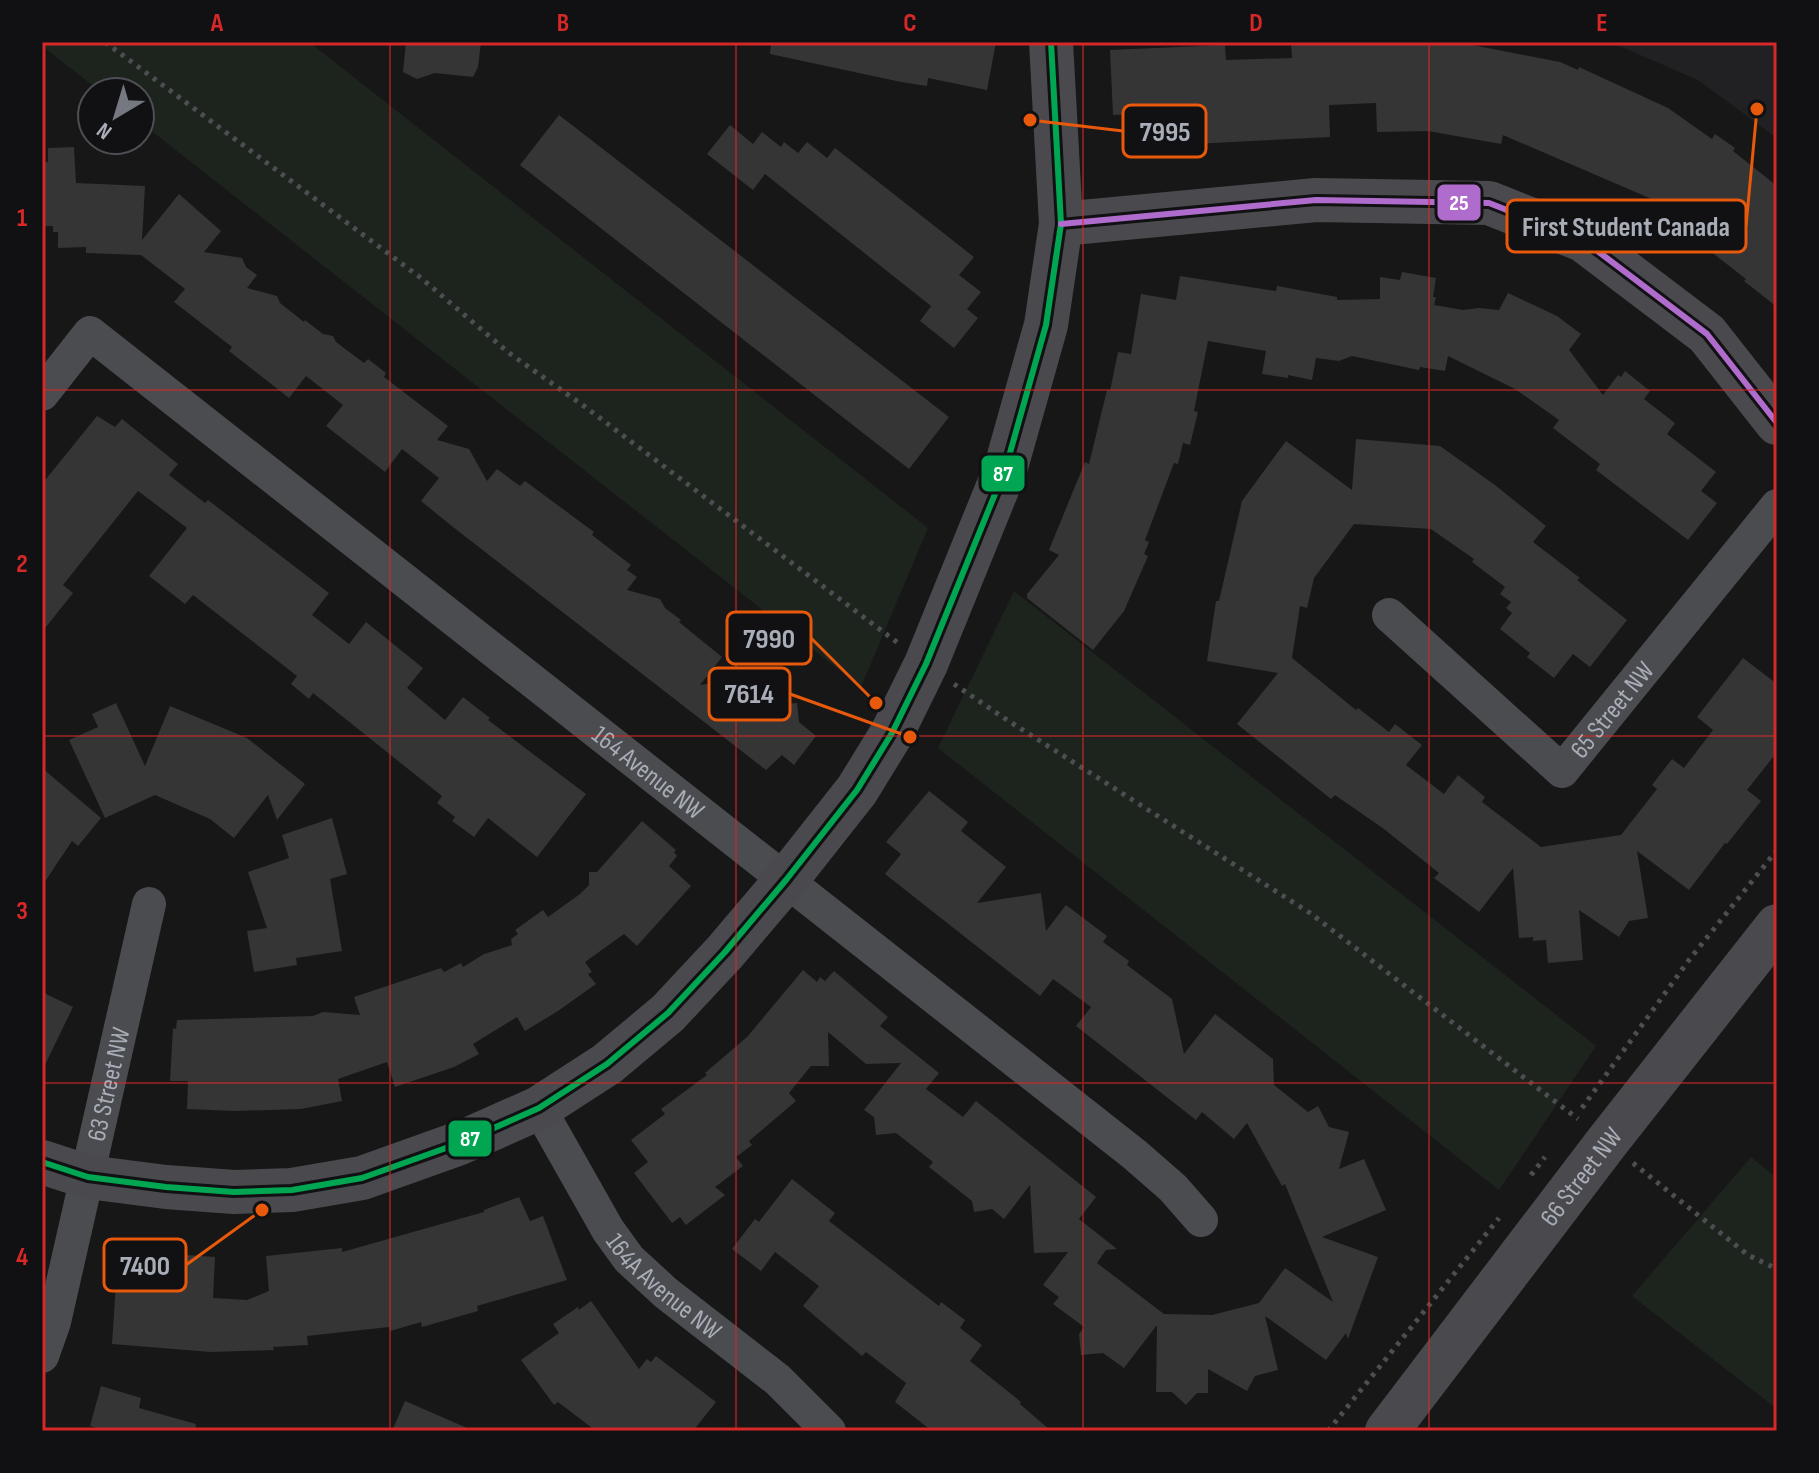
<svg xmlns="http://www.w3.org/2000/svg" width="1819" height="1473" font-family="'Sofia Sans Condensed',sans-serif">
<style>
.built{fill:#212123}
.green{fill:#1d241e}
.building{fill:#353536}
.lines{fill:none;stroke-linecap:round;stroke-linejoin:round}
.path{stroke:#4d4e52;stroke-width:5;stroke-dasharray:4 6;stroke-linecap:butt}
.street{stroke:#4b4c50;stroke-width:34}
.secondary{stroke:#4a4a4e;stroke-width:44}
.bus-1-casing{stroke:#111113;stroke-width:12}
.bus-2-casing{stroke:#111113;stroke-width:12}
.bus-1{stroke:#00a651;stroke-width:6}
.bus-2{stroke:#b06ccc;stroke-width:6}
.grid{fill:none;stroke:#d62828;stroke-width:2;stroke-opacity:0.55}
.labels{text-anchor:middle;stroke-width:6;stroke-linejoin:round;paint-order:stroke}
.street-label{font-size:26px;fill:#a8adb8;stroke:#111113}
.leader{fill:none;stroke:#e8590c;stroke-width:3}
.callout-dot{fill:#e8590c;stroke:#111113;stroke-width:3}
.callout{fill:#111113;stroke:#e8590c;stroke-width:3}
.callout-label{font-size:28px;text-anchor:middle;font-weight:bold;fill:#a8adb8}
.line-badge{stroke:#111113;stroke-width:3}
.badge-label{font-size:22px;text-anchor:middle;font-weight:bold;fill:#fff}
.neatline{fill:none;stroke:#d62828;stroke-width:3}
.grid-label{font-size:26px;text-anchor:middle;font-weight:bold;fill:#d62828}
</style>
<rect width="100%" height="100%" fill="#171717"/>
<!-- built -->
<path class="built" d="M1610,42H1777V138L1698,80Z"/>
<!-- green -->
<path class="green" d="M42,42H309L928,528L861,687L140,122V92H101L42,46Z
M1014,591L1596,1046L1499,1190L938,748Z
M1751,1157L1777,1178V1409L1632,1296Z"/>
<!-- building -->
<path class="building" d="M406,42H481L478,67L473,77L435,73L417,79L403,72Z
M771,42H996L987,90L928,78L927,86L901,82L770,54Z
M1457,42L1560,62L1578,70L1579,67L1668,108L1712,139L1715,134L1735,148L1733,151L1777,186V307L1744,281L1746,279L1651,205L1654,200L1503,135L1501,144L1428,131L1377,132L1376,103L1329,105L1330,137L1133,147L1132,114L1113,115L1110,50L1225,45L1226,60L1292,58L1291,43Z
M559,115L949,417L909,469L520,165Z
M730,125L753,144L762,132L781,147L784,142L798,153L807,142L827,158L835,148L974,257L959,275L981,292L967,309L978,318L954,348L920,321L931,306L765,174L753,190L707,154Z
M74,147L76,183L145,186L142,240L179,194L221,231L204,252L242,258L246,267L257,275L247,288L277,296L280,303L304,322L305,320L323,334L333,336L336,342L364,363L368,359L386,373L384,377L448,426L437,440L469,449L487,481L497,469L520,486L525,481L594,532L592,535L631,565L627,570L637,577L627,590L660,599L665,608L681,620L679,622L722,657L700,685L770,675L774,705L797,703L799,722L816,736L794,765L782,755L766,770L453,527L421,501L439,478L402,449L385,472L326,426L343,405L306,376L289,398L229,351L232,347L174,302L185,289L141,255L86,253V247L58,248V232H53V226H43L42,162H48V148Z
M1402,272L1436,278L1433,297H1436L1434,305L1463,310L1479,308L1499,310L1508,293L1557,316L1581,334L1569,350L1603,395L1618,375L1621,377L1625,371L1650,391L1644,399L1675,423L1667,434L1716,472L1701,491L1717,503L1688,540L1596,470L1600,464L1553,428L1559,420L1515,389L1448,356L1445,371L1420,367L1419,370L1352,356L1339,361L1316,358L1312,380L1288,375V378L1262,374L1266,351L1208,341L1194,411L1198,412L1190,445L1183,443L1178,464L1174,463L1145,540L1149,542L1144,554L1148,556L1124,611L1093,650L1027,598V594L1059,555L1049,550L1085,462L1089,464L1107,390L1110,391L1118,352L1131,354L1141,294L1176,300L1180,276L1276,291L1277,286L1337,297V300L1380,299V277L1400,280Z
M97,416L115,427L122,419L178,464L169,475L205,503L208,500L329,593L312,615L349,644L366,622L423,668L407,688L445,720L463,697L490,718L488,720L586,794L537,857L488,818L474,837L452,821L455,817L437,803L442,796L313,693L309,699L291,684L297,676L193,595L185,604L149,576L187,528L138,491L63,585L73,593L42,632V484Z
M1356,439L1440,446L1495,485L1546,526L1533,542L1580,578L1577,580L1627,620L1590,667L1573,654L1554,678L1527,657L1530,653L1500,629L1512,613L1506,608L1511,602L1500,594L1505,587L1472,562L1474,559L1431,529L1354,524L1314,578L1307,608L1300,606L1292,658L1356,710L1358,708L1389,732L1395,724L1422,745L1406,765L1444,794L1458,775L1485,797L1482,802L1541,847L1621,835L1657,789L1652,785L1672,759L1684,768L1713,730L1697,717L1743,658L1777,684V752L1747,790L1761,801L1727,844L1725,843L1689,890L1637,851L1648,918L1629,921L1619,937L1579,910L1583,960L1548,963L1546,940L1533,941V937L1519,938L1513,868L1479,912L1434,878L1439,873L1384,829L1335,795L1331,799L1237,724L1278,673L1207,661L1216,601H1219L1242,501L1286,441L1352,490Z
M116,703L145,766L170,706L247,738L305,784L277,820L268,795L234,838L210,819L155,795L105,818L69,740L98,727L92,714Z
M42,768L101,818L78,846L72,841L42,886Z
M929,791L968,822L961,831L1006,867L977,903L1041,893L1046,931L1066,905L1107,936L1103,942L1129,961L1127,965L1172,999L1184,1054L1215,1014L1273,1059L1274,1085L1308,1112L1318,1106L1329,1127L1349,1132L1339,1169L1364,1159L1386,1210L1322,1237L1378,1257L1348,1339L1346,1333L1326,1360L1265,1316L1278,1370L1255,1376L1247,1391L1208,1369V1393H1197L1186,1405L1172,1392H1156L1157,1325L1124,1368L1103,1353L1081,1355L1079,1334L1084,1327L1053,1304L1059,1297L1043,1285L1068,1252L1034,1253L1030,1185L1004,1219L992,1209L974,1212L972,1201L929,1167L933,1162L896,1133L876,1135L874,1117L864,1110L901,1063L866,1064L828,1032L829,1066H811L789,1093L796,1101L749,1141L752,1145L736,1157L743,1166L715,1187L725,1195L686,1225L680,1217L672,1223L634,1173L648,1162L631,1140L665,1114L661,1109L707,1075L705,1073L747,1037L803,970L817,982L820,977L825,981L834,971L888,1017L880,1026L939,1073L926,1089L963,1117L976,1101L1096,1197L1079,1219L1117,1249L1106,1250L1097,1263L1164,1314L1212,1315L1259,1303L1285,1268L1333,1302L1285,1184L1282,1186L1247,1123L1234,1139L1202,1112L1196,1120L1076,1026L1091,1007L1053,979L1040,996L885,874L901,854L886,842Z
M332,818L347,874L330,879L342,951L296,958L297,965L254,972L247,931L267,928L248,872L289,858L282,835Z
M642,821L676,850L674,852L677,856L669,866L691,886L637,946L624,934L585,962L592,972L588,974L596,984L558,1011L525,1031L517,1017L473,1044L479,1054L454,1067L395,1087L387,1062L338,1079L342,1101L301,1109L234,1111L187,1109L188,1081H170L173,1028L176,1029L177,1020L313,1016L323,1012L360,1015L354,997L441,968L444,972L461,963L463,967L484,954L512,945L511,939L518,934L515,930L543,910L548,917L580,894L589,885V872H597Z
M42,992L73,1007L42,1071Z
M792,1179L835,1213L829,1221L939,1306L941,1302L965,1320L960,1328L982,1345L970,1361L1021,1402L1020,1404L1051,1431H932L895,1402L906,1383L866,1352L862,1356L803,1306L819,1286L775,1252L761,1271L732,1249L755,1219L759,1222Z
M519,1197L530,1221L543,1216L567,1280L477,1306L478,1311L422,1327L421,1322L390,1331L389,1327L307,1336L308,1345L273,1347L274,1350L211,1352L112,1344L116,1283L139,1285L142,1252L215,1257L213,1298L247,1300L269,1291L266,1256L342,1248V1252L484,1212V1210Z
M591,1301L639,1369L647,1359L651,1362L656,1356L716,1402L693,1431H596L558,1402L554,1405L521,1360L559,1333L553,1324L578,1307L579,1310Z
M101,1386L141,1398L139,1408L196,1424L195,1431H109L90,1426Z
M405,1401L474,1431H392Z"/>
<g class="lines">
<!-- path -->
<path class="path" d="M105,42L421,278L509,353L584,406L898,643
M954,684L1004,718L1310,913L1578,1119
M1582,1108L1689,960L1777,850
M1633,1163L1748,1255L1777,1269
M1531,1175L1545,1157
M1328,1431L1499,1218"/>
<!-- street -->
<g class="street">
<path id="s1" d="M42,394L90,333L1134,1154L1173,1188L1201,1220"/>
<path id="s2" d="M1389,615L1562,771L1777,506"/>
<path id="s3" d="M539,1108L608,1230L629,1259L666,1293L778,1380L829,1431"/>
<path id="s4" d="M42,1356L54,1322L149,904"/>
</g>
<!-- secondary -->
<g class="secondary">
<path d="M1061,224L1316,200L1489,203L1583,240L1707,334L1777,423"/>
<path d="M42,1162L88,1177L166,1187L234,1192L292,1190L362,1178L460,1143L539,1108L607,1064L668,1013L725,952L786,880L857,790L892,733L926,664L1006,467L1046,325L1061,224L1051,42"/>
<path id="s5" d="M1387,1431L1607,1142L1777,926"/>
</g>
<!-- bus-1 casing -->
<g class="bus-1-casing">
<path id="bus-1" d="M42,1162L88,1177L166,1187L234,1192L292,1190L362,1178L460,1143L539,1108L607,1064L668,1013L725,952L786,880L857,790L892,733L926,664L1006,467L1046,325L1061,224L1051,42"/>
</g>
<!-- bus-2 casing -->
<g class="bus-2-casing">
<path id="bus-2" d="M1061,224L1316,200L1489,203L1583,240L1707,334L1777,423"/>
</g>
<!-- bus-1 -->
<use href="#bus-1" class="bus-1"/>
<!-- bus-2 -->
<use href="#bus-2" class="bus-2"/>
</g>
<!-- grid -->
<path class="grid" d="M390,42V1431M736,42V1431M1083,42V1431M1429,42V1431M42,390H1777M42,736H1777M42,1083H1777"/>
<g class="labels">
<!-- street labels -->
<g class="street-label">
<text dy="9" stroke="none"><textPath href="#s2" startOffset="312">65 Street NW</textPath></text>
<text dy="9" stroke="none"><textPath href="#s1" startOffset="788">164 Avenue NW</textPath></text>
<text dy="9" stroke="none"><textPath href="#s4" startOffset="280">63 Street NW</textPath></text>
<text dy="9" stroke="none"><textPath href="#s5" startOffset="320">66 Street NW</textPath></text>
<text dy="9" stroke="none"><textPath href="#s3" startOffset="220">164A Avenue NW</textPath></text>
</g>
</g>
<!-- callouts -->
<path class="leader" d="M1030 120L1123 131M1757 109L1746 226M876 703L811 638M910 737L790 694M262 1210L186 1265"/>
<g class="callout-dot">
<circle cx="1030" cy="120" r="8"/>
<circle cx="1757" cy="109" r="8"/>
<circle cx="876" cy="703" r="8"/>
<circle cx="910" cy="737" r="8"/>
<circle cx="262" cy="1210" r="8"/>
</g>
<g class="callout">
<rect x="1123" y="105" width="83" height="52" rx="8"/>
<rect x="1507" y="200" width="239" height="52" rx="8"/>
<rect x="727" y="612" width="84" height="52" rx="8"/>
<rect x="709" y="668" width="81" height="52" rx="8"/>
<rect x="104" y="1239" width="82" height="52" rx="8"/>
</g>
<g class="callout-label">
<text x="1165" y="141">7995</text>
<text x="1626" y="236">First Student Canada</text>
<text x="769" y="648">7990</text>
<text x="749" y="703">7614</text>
<text x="145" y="1275">7400</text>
</g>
<g class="line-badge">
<rect x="1436" y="183" width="46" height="39" rx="8" fill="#b06ccc"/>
<rect x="980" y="454" width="46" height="39" rx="8" fill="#00a651"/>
<rect x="447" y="1119" width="46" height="39" rx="8" fill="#00a651"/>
</g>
<g class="badge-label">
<text x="1459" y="210">25</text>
<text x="1003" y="481">87</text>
<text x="470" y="1146">87</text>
</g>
<!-- border -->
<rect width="1819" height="1473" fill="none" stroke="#111113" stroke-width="88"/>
<!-- north arrow -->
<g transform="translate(116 116) rotate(218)"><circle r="38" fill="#111113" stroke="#4d4f55" stroke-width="2"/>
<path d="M0-6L14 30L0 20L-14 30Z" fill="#757880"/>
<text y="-12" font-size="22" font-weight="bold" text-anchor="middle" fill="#a8adb8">N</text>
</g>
<rect x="44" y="44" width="1731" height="1385" class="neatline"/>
<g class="grid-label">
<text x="217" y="31">A</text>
<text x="563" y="31">B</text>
<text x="910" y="31">C</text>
<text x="1256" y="31">D</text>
<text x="1602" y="31">E</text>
<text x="22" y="226">1</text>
<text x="22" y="572">2</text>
<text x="22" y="919">3</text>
<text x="22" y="1265">4</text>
</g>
</svg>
